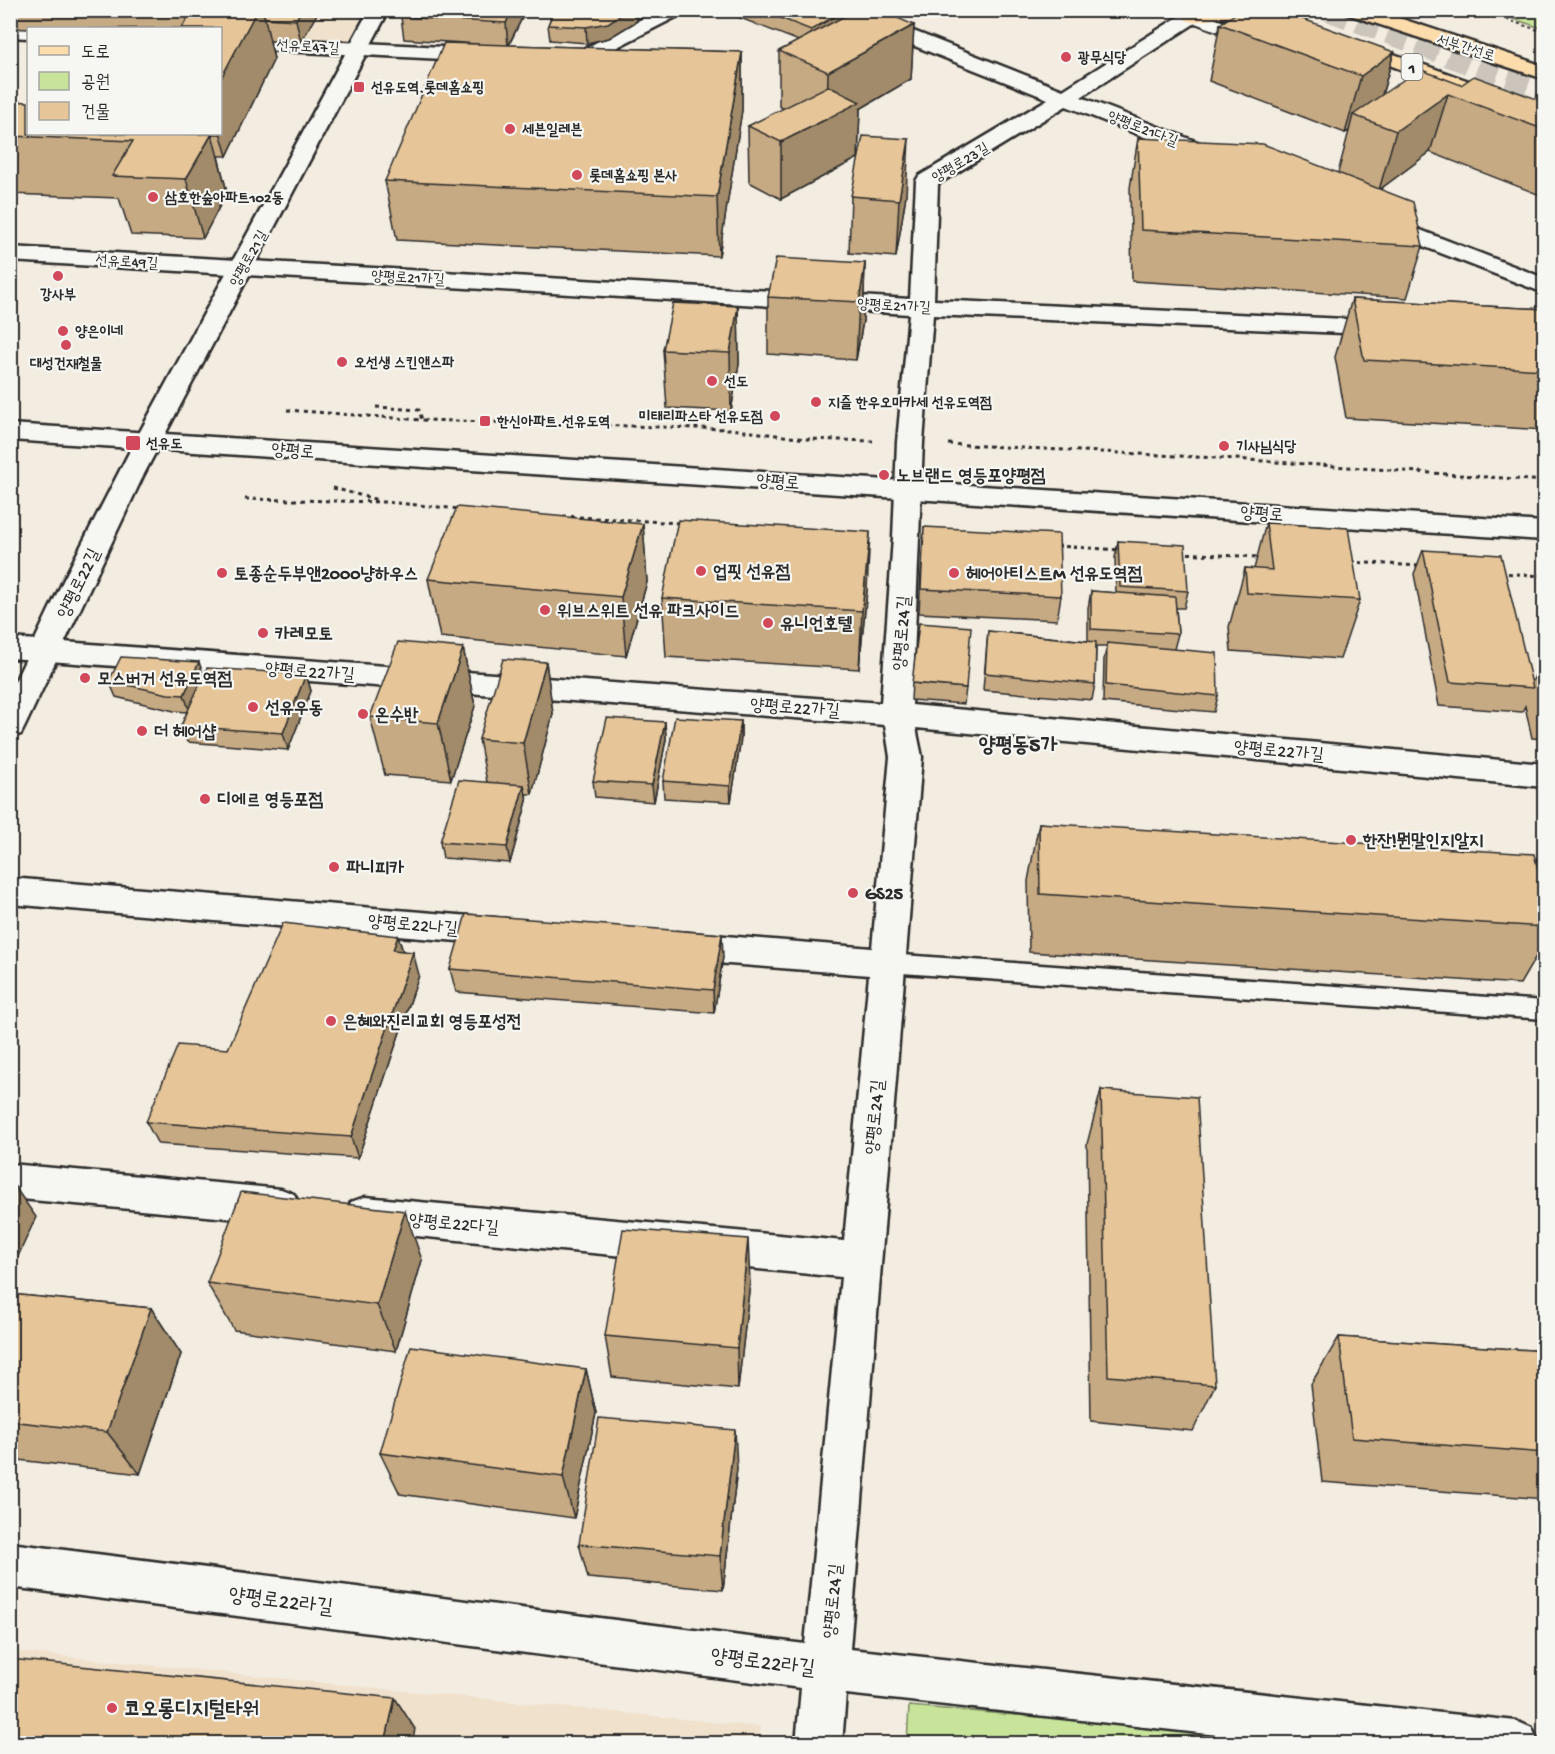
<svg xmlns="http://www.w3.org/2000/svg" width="1555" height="1754" font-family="'Gochi Hand','Poor Story',sans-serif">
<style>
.built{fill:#efe1cb}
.green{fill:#c8e49b;stroke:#7a8863;stroke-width:1.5}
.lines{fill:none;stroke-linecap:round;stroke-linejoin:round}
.trunk-tunnel{stroke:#cbc5bc;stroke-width:22;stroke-dasharray:22 10;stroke-linecap:butt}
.service-casing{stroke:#2b2b2b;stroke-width:5}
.pedestrian-casing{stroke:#2b2b2b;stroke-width:4}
.minor-casing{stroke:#2b2b2b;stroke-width:5}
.tertiary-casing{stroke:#2b2b2b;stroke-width:5}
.secondary-casing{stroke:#2b2b2b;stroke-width:5}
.primary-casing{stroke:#2b2b2b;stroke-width:5}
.path-far1{stroke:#2b2b2b;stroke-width:2;stroke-dasharray:3 3;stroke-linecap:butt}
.path{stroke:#2b2b2b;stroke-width:3;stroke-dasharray:4 4;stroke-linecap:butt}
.service{fill:#f6f6f2;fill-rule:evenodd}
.pedestrian{fill:#f6f6f2;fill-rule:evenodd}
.minor{fill:#f6f6f2;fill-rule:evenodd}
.tertiary{fill:#f6f6f2;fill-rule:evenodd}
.secondary{fill:#f6f6f2;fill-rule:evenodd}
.primary{fill:#fddcac;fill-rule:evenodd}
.wall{fill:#c6aa84;stroke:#2b2b2b;stroke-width:1.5}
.shaded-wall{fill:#a18b6b;stroke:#2b2b2b;stroke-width:1.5}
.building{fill:#e6c699;stroke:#2b2b2b;stroke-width:1.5}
.poi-dot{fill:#d1495b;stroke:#f6f6f2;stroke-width:2}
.labels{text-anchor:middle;stroke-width:4.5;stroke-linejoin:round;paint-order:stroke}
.far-street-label{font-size:15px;fill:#2b2b2b;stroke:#f6f6f2}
.far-poi-label{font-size:15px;font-weight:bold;fill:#2b2b2b;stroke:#f6f6f2;text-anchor:start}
.shield{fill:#f6f6f2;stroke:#686867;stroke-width:1.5}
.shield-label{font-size:16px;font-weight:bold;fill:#2b2b2b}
.street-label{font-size:18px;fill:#2b2b2b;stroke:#f6f6f2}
.poi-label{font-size:18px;font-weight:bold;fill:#2b2b2b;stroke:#f6f6f2;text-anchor:start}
.quarter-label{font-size:21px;font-weight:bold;fill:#2b2b2b;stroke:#f6f6f2}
.near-street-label{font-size:21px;fill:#2b2b2b;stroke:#f6f6f2}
.near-poi-label{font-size:21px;font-weight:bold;fill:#2b2b2b;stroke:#f6f6f2;text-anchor:start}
</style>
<rect width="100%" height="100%" fill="#f3ece0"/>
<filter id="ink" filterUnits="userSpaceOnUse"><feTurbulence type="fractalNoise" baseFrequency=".0167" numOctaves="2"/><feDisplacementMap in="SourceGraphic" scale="12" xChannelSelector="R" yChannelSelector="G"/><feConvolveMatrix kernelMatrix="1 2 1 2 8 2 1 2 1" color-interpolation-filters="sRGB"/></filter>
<g filter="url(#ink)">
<!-- built -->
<path class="built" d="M10,11H379L360,49L220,28H28V32L11,31Z
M10,1651L761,1727L759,1743H11Z"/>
<!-- green -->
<path class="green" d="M1489,11H1544V29Z
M909,1706L1353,1743L907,1744Z"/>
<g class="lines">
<!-- trunk-tunnel -->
<path class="trunk-tunnel" d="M1328,10L1544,92"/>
<!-- service casing -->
<g class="service-casing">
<path id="service" d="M888,954L1544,1001V1019L888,972L880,969L877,963L880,957Z"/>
</g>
<!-- pedestrian casing -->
<g class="pedestrian-casing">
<path id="pedestrian" d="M1193,11L1264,36L1267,40L1264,44H1252L1187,20L1184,16L1187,12Z"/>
</g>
<!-- minor casing -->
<g class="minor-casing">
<path id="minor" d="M659,10H684L682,14L584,64L577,66L553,63L550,59L553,55L574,54Z
M832,10H860L1063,90L1186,12H1200L1203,16L1200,20L1081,97L1221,151L1224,156L1221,161L1213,163L1205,161L1066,106L938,184L934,300L1390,321L1399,323L1402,328L1399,333L1390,335L933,315L923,442L912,705L1544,764V787L916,728L922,757L850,1649L1516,1721L1532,1728L1539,1744H1300L846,1694L842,1744H796L801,1688L10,1587V1543L805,1644L841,1277L365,1231L351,1226L346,1214L351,1202L365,1197L844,1241L869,975L677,960L665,956L660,946L665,936L677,932L872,948L890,757L885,725L10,658V638L881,703L893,538L897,442L909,314L10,261V247L910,299L916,181L919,176L1048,99L834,14Z
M10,25L36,28H28V38L10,37Z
M220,36L484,49L491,51L494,55L491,59L484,61L220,48Z
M1379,214L1544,278V293L1371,226L1368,221L1371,216Z
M10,878L506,919L518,922L523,932L518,942L506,945L10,904Z
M10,1164L281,1189L294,1194L300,1206L294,1218L281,1223L10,1198Z"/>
</g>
<!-- tertiary casing -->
<g class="tertiary-casing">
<path id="tertiary" d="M369,10H389L144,474L25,726L21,734L10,737V692L63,581L136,439Z"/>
</g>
<!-- secondary casing -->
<g class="secondary-casing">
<path id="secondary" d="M10,424L1544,522V540L10,440Z"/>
</g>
<!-- primary casing -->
<g class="primary-casing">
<path id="primary" d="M1183,10H1262L1286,15L1289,19L1286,23L1279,25L1226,17L1193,22L1186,20Z
M1345,10H1375L1544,66V79L1347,14Z
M1349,38L1544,108V121L1342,48L1339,44L1342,40Z"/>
</g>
<!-- path-far1 -->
<path class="path-far1" d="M1478,10L1544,32"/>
<!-- path -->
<path class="path" d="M376,407L419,410L422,420
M287,410L422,420L730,429L806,439L873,441
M948,444L1235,459L1544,481
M333,488L378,500
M245,499L385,502L460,509
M563,516L681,523
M1057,546L1122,550
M1180,553L1259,557
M1351,562L1421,566
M1500,573L1544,576"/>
<!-- service -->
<use href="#service" class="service"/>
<!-- pedestrian -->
<use href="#pedestrian" class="pedestrian"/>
<!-- minor -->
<use href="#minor" class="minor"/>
<!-- tertiary -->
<use href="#tertiary" class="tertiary"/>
<!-- secondary -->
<use href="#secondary" class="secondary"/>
<!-- primary -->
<use href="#primary" class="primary"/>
</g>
<!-- wall -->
<path class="wall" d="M10,10H319L301,42L270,41L274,59L227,156H218L227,192L203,238L131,235L119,198L10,194V101L28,134H220V28L28,29L10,28Z
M526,10L509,45L742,52V110L719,256L397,240L385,181L477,44L404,39L401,17Z
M554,10H636L637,21L609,38L587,43L550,40L548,25Z
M720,10H840L842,18L914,25L911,79L860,109L858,158L781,199L749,182L748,126L784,109L779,106V51L799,41Z
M1220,24L1394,52L1382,95L1461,85L1545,102V197L1430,152L1380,189L1423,246L1407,298L1132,281L1130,188L1138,138L1338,173L1349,131L1345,133L1209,81Z
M906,195L896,257L849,253L851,196Z
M865,263L863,321L856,360L768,354V297Z
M1352,299L1545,309V430L1346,418L1335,357Z
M738,306L739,364L731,411L667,408L663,350Z
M1266,523L1360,600L1340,659L1231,651L1229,627L1245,568L1254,569Z
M643,524L647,582L626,656L440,637L428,579Z
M924,527L1061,596L1057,620L919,613L922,552Z
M1118,541L1188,591L1184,608H1176L1178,634L1174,649L1218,696L1214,712L1103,702L1104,659L1107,646H1096L1095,684L1092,700L983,690L988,631L1088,641V608L1091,591L1116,593L1115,558Z
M1423,550L1532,682L1535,676L1545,677V739L1532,738L1525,706L1522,712L1439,706L1414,574Z
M867,590L859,669L666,657L662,598Z
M463,648L475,706L451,780L385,775L370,717Z
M546,662L553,714L532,794H526L527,801L510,863L443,858L440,842L487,782L479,739Z
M306,674L311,691L288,750L187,742L181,726L187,712L174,711L116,697L109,681L203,675Z
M912,683L966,688L964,704L911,700Z
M741,721V738L731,802L664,798L663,781Z
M665,722L666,739L654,802L595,797L593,781Z
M1039,823L1545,895V941L1520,984L1029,952L1028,881Z
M398,936L403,951L419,975L358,1158L158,1144L146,1122L228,1049Z
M723,957L714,1013L456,992L450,969Z
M1101,1090L1215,1385L1193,1431L1091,1421L1087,1144Z
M422,1260L396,1351L234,1330L207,1283Z
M750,1282L738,1389L612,1377L605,1336Z
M10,1294L151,1308L181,1354L140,1474L10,1459Z
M1339,1337L1545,1351V1499L1322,1482L1311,1384Z
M586,1369L596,1413L574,1518L400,1494L380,1453Z
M737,1468L723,1590L588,1578L579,1544Z"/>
<!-- shaded-wall -->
<path class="shaded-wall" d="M257,10H263L274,59L227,156L220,132V80Z
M301,10H319L301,42L296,20Z
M512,10H526L508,46L506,23Z
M628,10H636L637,21L609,38L587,43L586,27Z
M842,12V27L811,45V30Z
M914,25L911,79L860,109L858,158L781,199V142L827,119L828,72Z
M742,52V110L719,256L717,197Z
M1394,52L1378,109L1353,115L1349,131L1345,133L1361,76Z
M1448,94L1430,152L1379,190L1396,131Z
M212,134L227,192L203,238L186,179Z
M909,139L906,195L896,257L899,200Z
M865,263L863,321L856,360L859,302Z
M738,306L739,364L731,411L730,353Z
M643,524L647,582L626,656L621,597Z
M870,532L867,590L859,669L862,611Z
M463,648L475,706L451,780L438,723Z
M199,662L205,679L190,712L184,695Z
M546,662L553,714L532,794L523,743Z
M306,674L311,691L288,750L283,733Z
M741,721V738L731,802L730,786Z
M665,722L666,739L654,802L652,785Z
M524,785L527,801L510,863L507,847Z
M722,934L723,957L714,1013L713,990Z
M398,936L405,959L393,950Z
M413,952L419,975L358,1158L351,1137Z
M10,1180L36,1217L10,1274Z
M405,1211L422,1260L396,1351L377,1305Z
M748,1239L750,1282L738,1389L737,1348Z
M151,1308L181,1354L140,1474L107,1432Z
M586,1369L596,1413L574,1518L563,1477Z
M735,1430L737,1468L723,1590L720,1556Z
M395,1698L415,1729L412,1743H385Z"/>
<!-- building -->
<path class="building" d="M105,10H192L190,15Z
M192,10H257L220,80V28H182Z
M263,10H301L296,20L265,18Z
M404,10H512L506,23L401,17Z
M554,10H628L608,23L586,27L548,25Z
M760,10H840L842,12L811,30Z
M856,10H879L914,25L828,72L779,51Z
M1241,10H1278L1394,52L1361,76L1220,24Z
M444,43L742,52L717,197L385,181Z
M1419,69L1461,85L1474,76L1545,102V130L1448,94L1396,131L1353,115Z
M828,86L860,102L781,142L748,126Z
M10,101L28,102V134H212L186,179L112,176L133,141L10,136Z
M863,136L909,139L899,200L851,196Z
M1138,138L1263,144L1413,202L1423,246L1141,230Z
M776,258L865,263L859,302L768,297Z
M1352,299L1545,309V370L1364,360Z
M673,303L738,306L730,353L663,350Z
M457,507L643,524L621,597L428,579Z
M678,520L870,532L862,611L662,598Z
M1266,523L1348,528L1360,600L1247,593L1245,568L1272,570Z
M924,527L1059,534L1061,596L921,589Z
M1118,541L1185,545L1188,591L1120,587Z
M1423,550L1501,555L1533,688L1450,682Z
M1091,591L1175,597L1178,634L1091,629Z
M919,623L971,627L966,688L912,683Z
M988,631L1096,642L1095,684L985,673Z
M398,642L463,648L438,723L370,717Z
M1107,643L1217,653L1218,696L1106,685Z
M121,657L199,662L184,695L168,694L109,681Z
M503,659L546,662L523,743L479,739Z
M207,668L306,674L283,733L181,726Z
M1535,676L1545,677V714H1544Z
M675,717L741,721L730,786L663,781Z
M607,718L665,722L652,785L593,781Z
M459,780L524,785L507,847L440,842Z
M1039,823L1534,854L1545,895V927L1040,894Z
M466,914L722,934L713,990L450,969Z
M283,923L398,936L393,950L413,952L351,1137L146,1122L178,1045L228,1049Z
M1101,1090L1197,1097L1215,1385L1108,1376Z
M241,1192L405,1211L377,1305L207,1283Z
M623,1229L748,1239L737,1348L605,1336Z
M10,1294L151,1308L107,1432L10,1421Z
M1339,1337L1545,1351V1453L1352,1438Z
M411,1346L586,1369L563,1477L380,1453Z
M599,1418L735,1430L720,1556L579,1544Z
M10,1659L395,1698L385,1743H10Z"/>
</g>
<!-- markers -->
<g class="poi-dot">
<circle cx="1066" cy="57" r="6"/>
<rect x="353" y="81" width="12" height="12" rx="3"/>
<circle cx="510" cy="129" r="6"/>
<circle cx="577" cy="175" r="6"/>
<circle cx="153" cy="197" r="6"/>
<circle cx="58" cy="276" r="6"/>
<circle cx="63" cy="331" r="6"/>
<circle cx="66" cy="345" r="6"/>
<circle cx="342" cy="362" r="6"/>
<circle cx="712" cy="381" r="6"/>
<circle cx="816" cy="402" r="6"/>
<circle cx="775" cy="416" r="6"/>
<rect x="479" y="415" width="12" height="12" rx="3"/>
<rect x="125" y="435" width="16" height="16" rx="3"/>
<circle cx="1224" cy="446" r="6"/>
<circle cx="884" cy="475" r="6"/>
<circle cx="701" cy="571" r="6"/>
<circle cx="222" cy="573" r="6"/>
<circle cx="954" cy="573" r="6"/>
<circle cx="545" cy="610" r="6"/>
<circle cx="768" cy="623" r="6"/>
<circle cx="263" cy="633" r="6"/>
<circle cx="85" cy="678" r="6"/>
<circle cx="253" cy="707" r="6"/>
<circle cx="363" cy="714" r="6"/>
<circle cx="142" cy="731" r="6"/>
<circle cx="205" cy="799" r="6"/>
<circle cx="1351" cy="840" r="6"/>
<circle cx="334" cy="867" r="6"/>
<circle cx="853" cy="893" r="6"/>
<circle cx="331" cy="1021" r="6"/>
<circle cx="112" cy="1708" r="6"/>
</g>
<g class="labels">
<!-- far-street labels -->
<g class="far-street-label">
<text transform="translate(308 46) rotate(3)" y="5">선유로47길</text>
<text transform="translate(1466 47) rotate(18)" y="5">서부간선로</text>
<text transform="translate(1143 128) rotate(21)" y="5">양평로21다길</text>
<text transform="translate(960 162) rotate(-31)" y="5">양평로23길</text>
<text transform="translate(248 258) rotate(-61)" y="5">양평로21길</text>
<text transform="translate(127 261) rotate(3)" y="5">선유로49길</text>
<text transform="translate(408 277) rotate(3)" y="5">양평로21가길</text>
<text transform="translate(894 305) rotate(3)" y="5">양평로21가길</text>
</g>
<!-- far-poi labels -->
<g class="far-poi-label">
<text x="1078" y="62">광무식당</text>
<text x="371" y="92">선유도역.롯데홈쇼핑</text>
<text x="522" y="134">세븐일레븐</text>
<text x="589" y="180">롯데홈쇼핑 본사</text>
<text x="165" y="202">삼호한숲아파트102동</text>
<text x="58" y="299" text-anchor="middle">강사부</text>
<text x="75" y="336">양은이네</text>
<text x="354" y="367">오선생 스킨앤스파</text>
<text x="66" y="368" text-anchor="middle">대성건재철물</text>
<text x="724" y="386">선도</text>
<text x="828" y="407">지즐 한우오마카세 선유도역점</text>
<text x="763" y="421" text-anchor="end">미태리파스타 선유도점</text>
<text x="497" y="426">한신아파트.선유도역</text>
<text x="146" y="448">선유도</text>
<text x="1236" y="451">기사님식당</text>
</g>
<!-- shield labels -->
<rect class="shield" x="1401.5" y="54" width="21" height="26" rx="4.5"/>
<g class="shield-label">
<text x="1412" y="73">1</text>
</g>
<!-- street labels -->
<g class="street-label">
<text transform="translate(293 450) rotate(4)" y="6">양평로</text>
<text transform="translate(778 481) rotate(4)" y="6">양평로</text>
<text transform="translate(1262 513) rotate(4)" y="6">양평로</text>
<text transform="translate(78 583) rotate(-64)" y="6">양평로22길</text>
<text transform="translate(901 633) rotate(-86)" y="6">양평로24길</text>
<text transform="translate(310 671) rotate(4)" y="6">양평로22가길</text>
<text transform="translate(795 707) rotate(4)" y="6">양평로22가길</text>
<text transform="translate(1279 750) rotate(5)" y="6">양평로22가길</text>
<text transform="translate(413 924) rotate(5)" y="6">양평로22나길</text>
<text transform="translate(874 1117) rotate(-85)" y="6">양평로24길</text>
<text transform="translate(454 1223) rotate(5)" y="6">양평로22다길</text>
<text transform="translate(832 1601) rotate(-85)" y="6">양평로24길</text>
</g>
<!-- poi labels -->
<g class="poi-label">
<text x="896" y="481">노브랜드 영등포양평점</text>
<text x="713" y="577">업핏 선유점</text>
<text x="234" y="579">토종순두부앤2000냥하우스</text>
<text x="966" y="579">헤어아티스트M 선유도역점</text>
<text x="557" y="616">위브스위트 선유 파크사이드</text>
<text x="780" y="629">유니언호텔</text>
<text x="275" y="639">카레모토</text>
<text x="97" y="684">모스버거 선유도역점</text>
<text x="265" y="713">선유우동</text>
<text x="375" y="720">온수반</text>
<text x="154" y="737">더 헤어샵</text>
<text x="217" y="805">디에르 영등포점</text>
<text x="1363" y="846">한잔!뭔말인지알지</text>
<text x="346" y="873">파니피카</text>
<text x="865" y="899">GS25</text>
<text x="343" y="1027">은혜와진리교회 영등포성전</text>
</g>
<!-- quarter labels -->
<g class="quarter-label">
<text x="1018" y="751">양평동5가</text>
</g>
<!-- near-street labels -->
<g class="near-street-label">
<text transform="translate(281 1600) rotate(7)" y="7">양평로22라길</text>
<text transform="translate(763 1661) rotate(7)" y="7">양평로22라길</text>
</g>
<!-- near-poi labels -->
<g class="near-poi-label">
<text x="124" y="1715">코오롱디지털타워</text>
</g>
</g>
<!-- margin -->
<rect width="1555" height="1754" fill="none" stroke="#f6f6f2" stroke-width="36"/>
<rect x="18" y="18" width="1519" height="1718" fill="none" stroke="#2b2b2b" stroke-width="2" filter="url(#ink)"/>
<!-- legend -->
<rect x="27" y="27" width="195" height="108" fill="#f6f6f2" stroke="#a5a5a2" stroke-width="1.5"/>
<rect x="39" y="46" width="30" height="9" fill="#fddcac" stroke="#a5a5a2" stroke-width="1.5"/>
<text x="81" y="57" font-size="18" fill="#2b2b2b">도로</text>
<rect x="39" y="72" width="30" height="18" fill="#c8e49b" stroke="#a5a5a2" stroke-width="1.5"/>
<text x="81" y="87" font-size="18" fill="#2b2b2b">공원</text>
<rect x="39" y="102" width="30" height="18" fill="#e6c699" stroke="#a5a5a2" stroke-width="1.5"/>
<text x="81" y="117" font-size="18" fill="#2b2b2b">건물</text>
</svg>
